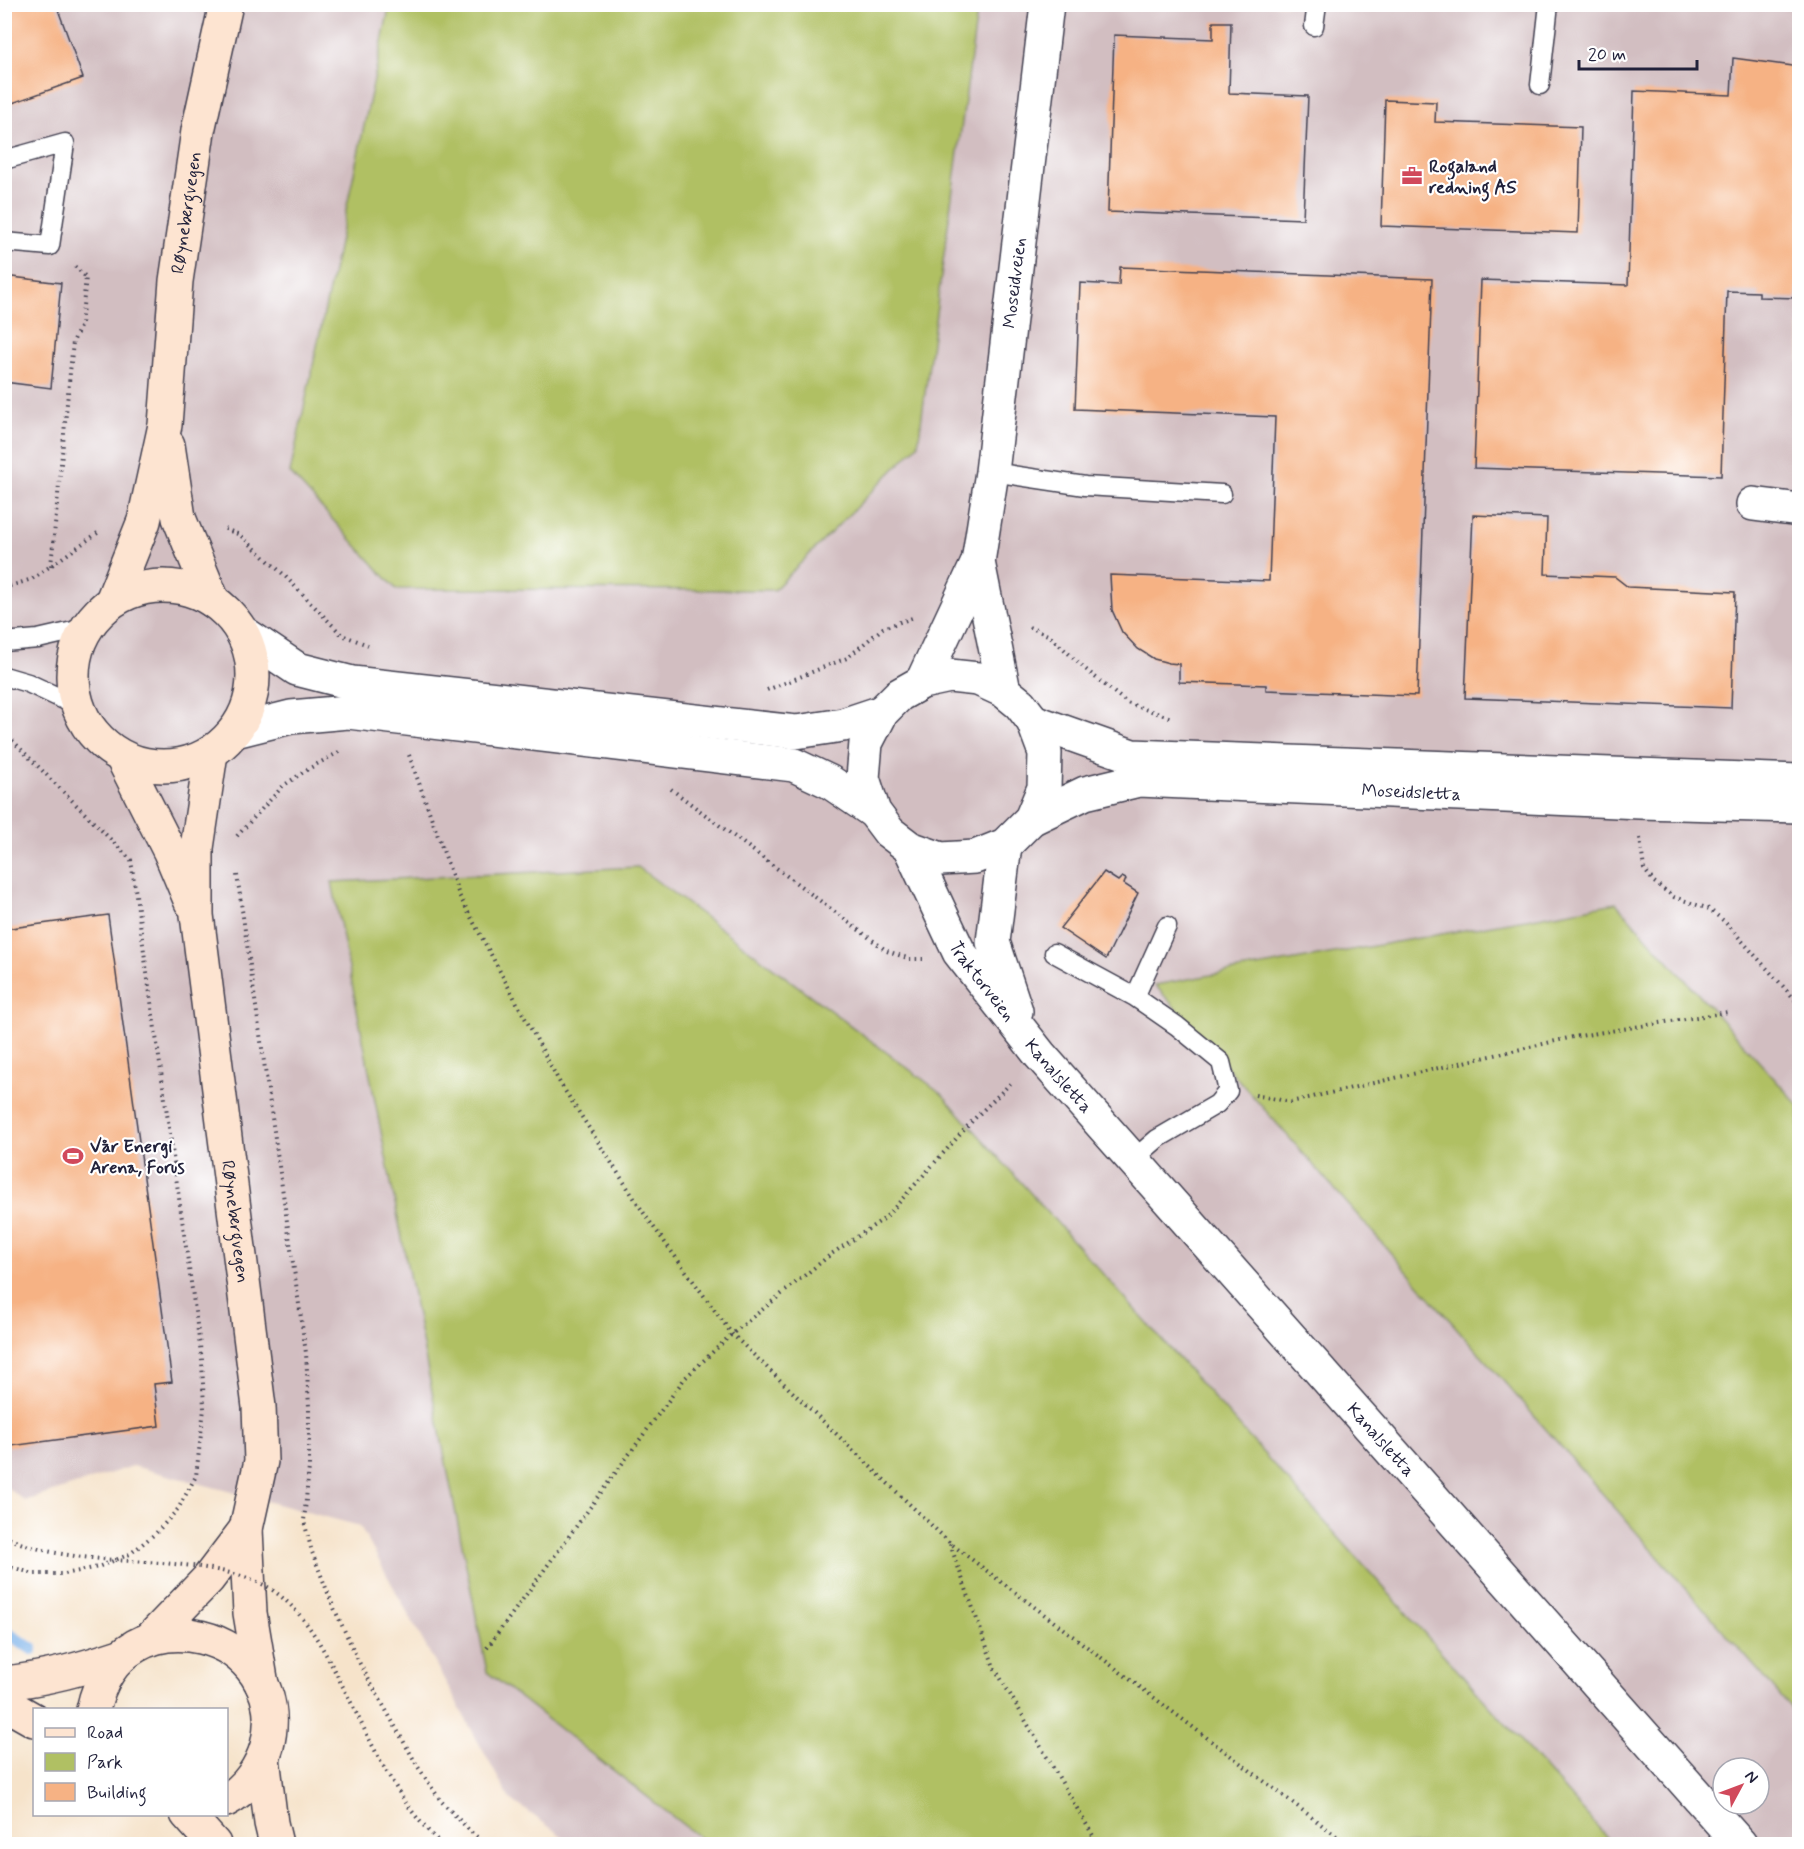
<svg xmlns="http://www.w3.org/2000/svg" width="1804" height="1849" font-family="Mynerve,sans-serif">
<style>
.industrial{fill:#d2bec1;fill-rule:evenodd}
.green{fill:#b0c063;stroke:#69714f;stroke-width:1.5}
.lines{fill:none;stroke-linecap:round;stroke-linejoin:round}
.stream{stroke:#79b0e8;stroke-width:12}
.building{fill:#f6b284}
.lane-casing{stroke:#423f50;stroke-width:21}
.street-casing{stroke:#423f50;stroke-width:36}
.secondary-casing{stroke:#423f50;stroke-width:36}
.path{stroke:#423f50;stroke-width:4;stroke-dasharray:1.5 4.5;stroke-linecap:butt}
.lane{stroke:#fff;stroke-width:18}
.street{stroke:#fff;stroke-width:33}
.secondary{stroke:#fde4d1;stroke-width:33}
.path-bridge{stroke:#423f50;stroke-width:4;stroke-dasharray:1.5 4.5;stroke-linecap:butt}
.labels{text-anchor:middle;stroke-width:4.5;stroke-linejoin:round;paint-order:stroke}
.poi-label{font-size:18px;font-weight:bold;fill:#22223b;stroke:#fff;text-anchor:start}
.street-label{font-size:18px;fill:#22223b;stroke:#fff}
</style>
<rect width="100%" height="100%" fill="#fff"/>
<filter id="ink" filterUnits="userSpaceOnUse"><feTurbulence type="fractalNoise" baseFrequency=".0167" numOctaves="2"/><feDisplacementMap in="SourceGraphic" scale="12" xChannelSelector="R" yChannelSelector="G"/><feConvolveMatrix kernelMatrix="1 2 1 2 8 2 1 2 1" color-interpolation-filters="sRGB"/></filter>
<filter id="wash" filterUnits="userSpaceOnUse"><feTurbulence type="fractalNoise" baseFrequency=".008" numOctaves="4" result="noise"/><feDisplacementMap in="SourceGraphic" scale="24" xChannelSelector="R" yChannelSelector="G"/><feGaussianBlur stdDeviation="1.35" result="paint"/><feColorMatrix in="noise" values="0 0 0 0 0 0 0 0 0 0 0 0 0 0 0 0 0 1.4 0 .05"/><feComposite in="paint" operator="in"/></filter>
<g filter="url(#wash)">
<rect width="100%" height="100%" fill="#f6e3ca"/>
<!-- industrial -->
<path class="industrial" d="M5,5H1799V1844H573L509,1798L360,1526L133,1466L25,1501L5,1486ZM1723,1768H1759V1804H1723Z"/>
<!-- green -->
<path class="green" d="M390,4L978,5L918,445L774,590L396,589L290,473Z
M638,867L941,1093L1613,1844H708L487,1672L332,882Z
M1616,903L1799,1106V1717L1155,985Z"/>
<g class="lines">
<!-- stream -->
<path class="stream" d="M4,1631L32,1649
M316,1840L323,1844"/>
</g>
<g id="blocks">
<!-- building -->
<path class="building" d="M4,4H56L83,78L4,106Z
M1213,22H1231L1229,93L1308,96L1303,219L1108,212L1114,35L1213,39Z
M1733,58L1800,67V270L1796,298L1759,297V292L1727,291L1721,476L1474,468L1481,280L1628,285L1634,91L1731,95Z
M1385,100L1436,102L1435,122L1581,127L1578,233L1381,226Z
M1120,267L1432,279L1417,696L1266,690V685L1179,682V664L1169,663L1154,659L1138,649L1122,632L1112,610L1110,575L1269,581L1275,417L1075,409L1080,283L1119,285Z
M4,276L61,283L51,388L4,382Z
M1473,515L1547,518L1545,574L1615,577L1628,587L1735,592L1731,708L1465,698Z
M1104,872L1118,881L1122,877L1126,879L1124,884L1138,893L1106,959L1060,928Z
M108,915L172,1382L154,1384L159,1426L4,1447V929Z"/>
</g>
</g>
<g filter="url(#ink)">
<use href="#blocks" fill-opacity="0" stroke="#423f50" stroke-width="1.5"/>
<g class="lines">
<!-- lane casing -->
<g class="lane-casing">
<path id="lane" d="M1314,26L1317,4
M1540,85L1549,4
M4,160L65,143L50,246L4,242
M992,472L1085,486L1222,494
M4,642L38,639L86,628
M4,676L28,683L77,706
M1054,953L1135,997L1177,1026L1221,1062L1228,1091L1217,1104L1157,1139L1134,1159
M1135,997L1167,926"/>
</g>
<!-- street casing -->
<g class="street-casing">
<g id="street">
<path d="M1753,504L1800,510"/>
<path d="M978,562L1004,691"/>
<path d="M242,632L297,669L352,683L796,732L843,725L882,712"/>
<path id="s1" d="M922,682L978,562L992,472L1047,4"/>
<path d="M1033,721L1132,756L1800,781"/>
<path d="M235,731L291,717L348,712L794,765L830,782L874,812"/>
<path id="s2" d="M1031,819L1085,793L1139,780L1640,802L1800,806"/>
<path d="M1005,845L993,942L1016,1011"/>
<path id="s3" d="M910,848L941,859L975,857L1005,845L1031,819L1044,788L1045,753L1033,721L1020,704L1004,691L978,679L950,676L922,682L899,695L882,712L866,743L863,778L874,812L889,832L910,848L959,952L1040,1055L1740,1844"/>
</g>
</g>
<!-- secondary casing -->
<g class="secondary-casing">
<g id="secondary">
<path d="M168,445L179,518L213,601"/>
<circle cx="163" cy="676" r="90"/>
<path id="s4" d="M112,601L144,521L165,425L176,281L198,131L226,4"/>
<path id="s5" d="M211,753L197,848V915L259,1407L261,1461L246,1529L250,1613L262,1685"/>
<path d="M122,757L170,852L191,902"/>
<path d="M150,1639L208,1579L246,1529"/>
<path d="M4,1683C46,1679 84,1668 123,1655"/>
<path d="M4,1703L34,1720"/>
<path d="M93,1710C120,1583 296,1631 267,1746C261,1767 247,1789 226,1800"/>
<path d="M263,1758L271,1823L276,1844"/>
<path d="M187,1814L214,1844"/>
</g>
</g>
<!-- path -->
<path class="path" d="M225,529L240,535L282,573L342,635L368,645
M51,566L73,342L81,325L86,277L72,264
M4,588L32,579L99,532
M1029,627L1050,636L1084,668L1127,703L1172,718
M767,690L847,658L883,628L912,618
M4,732L131,860L202,1360L204,1409L196,1476L178,1509L156,1533L130,1554L98,1567L65,1574H35L4,1565
M409,755L459,895L560,1083L647,1218L732,1334L950,1543L1347,1844
M671,789L887,951L910,959H923
M237,836L283,786L308,769L339,752
M1640,838L1644,869L1654,882L1674,897L1709,909L1724,921L1800,1005
M237,875L306,1353L309,1407V1467L304,1521L312,1552L333,1606L360,1664L418,1767L441,1801L473,1834L487,1844
M1255,1095L1291,1102L1573,1037L1728,1012
M950,1544L994,1667L1098,1844
M487,1648L685,1378L732,1334L830,1255L885,1218L974,1119L1013,1081"/>
<!-- lane -->
<use href="#lane" class="lane"/>
<!-- street -->
<use href="#street" class="street"/>
<!-- secondary -->
<use href="#secondary" class="secondary"/>
<!-- path-bridge -->
<path class="path-bridge" d="M4,1536C66,1566 140,1557 206,1568C228,1572 252,1577 271,1589C305,1612 323,1648 341,1683C369,1736 396,1804 442,1844"/>
</g>
</g>
<!-- icons -->
<defs>
<g id="office-bare" transform="scale(1.62)"><path d="M-6-3h4V-5.5h4V-3h4V5H-6ZM-1-4.5V-3h2v-1.5ZM-6 0V1H6V0Z" fill="#d1495b" stroke="#fff" stroke-width="2.5" paint-order="stroke"/></g>
<g id="stadium-bare" transform="scale(1.62)"><path d="M0-5a6.5 5 0 1 0 0 10a6.5 5 0 1 0 0-10ZM-3.5-1.8h7v3.6h-7Z" fill="#d1495b" stroke="#fff" stroke-width="2.5" paint-order="stroke"/></g>
</defs>
<g fill-rule="evenodd">
<use href="#office-bare" x="1412" y="176"/>
<use href="#stadium-bare" x="73" y="1156"/>
</g>
<g class="labels">
<!-- poi labels -->
<g class="poi-label">
<text x="1429" y="172">Rogaland<tspan x="1429" dy="21">redning AS</tspan></text>
<text x="90" y="1152">Vår Energi<tspan x="90" dy="21">Arena, Forus</tspan></text>
</g>
<!-- street labels -->
<g class="street-label">
<text dy="6" stroke="none"><textPath href="#s4" startOffset="398">Røynebergvegen</textPath></text>
<text dy="6" stroke="none"><textPath href="#s1" startOffset="414">Moseidveien</textPath></text>
<text dy="6" stroke="none"><textPath href="#s2" startOffset="388">Moseidsletta</textPath></text>
<text dy="6" stroke="none"><textPath href="#s3" startOffset="726">Traktorveien</textPath></text>
<text dy="6" stroke="none"><textPath href="#s3" startOffset="848">Kanalsletta</textPath></text>
<text dy="6" stroke="none"><textPath href="#s5" startOffset="472">Røynebergvegen</textPath></text>
<text dy="6" stroke="none"><textPath href="#s3" startOffset="1334">Kanalsletta</textPath></text>
</g>
</g>
<!-- margin -->
<rect width="1804" height="1849" fill="none" stroke="#fff" stroke-width="24"/>
<!-- legend -->
<rect x="33" y="1708" width="195" height="108" fill="#ffffff" stroke="#a7a7b1" stroke-width="1.5"/>
<rect x="45" y="1728" width="30" height="9" fill="#fde4d1" stroke="#a7a7b1" stroke-width="1.5"/>
<text x="87" y="1738" font-size="18" fill="#22223b">Road</text>
<rect x="45" y="1753" width="30" height="18" fill="#b0c063" stroke="#a7a7b1" stroke-width="1.5"/>
<text x="87" y="1768" font-size="18" fill="#22223b">Park</text>
<rect x="45" y="1783" width="30" height="18" fill="#f6b284" stroke="#a7a7b1" stroke-width="1.5"/>
<text x="87" y="1798" font-size="18" fill="#22223b">Building</text>
<!-- north arrow -->
<g transform="translate(1741 1786) rotate(49)"><circle r="28" fill="#ffffff" stroke="#a7a7b1" stroke-width="1.5"/>
<path d="M0-4.5L10 22L0 15L-10 22Z" fill="#d1495b"/>
<text y="-9" font-size="16" font-weight="bold" text-anchor="middle" fill="#22223b">N</text>
</g>
<!-- scale -->
<path d="M1579 60v9h118v-9" fill="none" stroke="#22223b" stroke-width="3"/>
<text x="1588" y="60" font-size="18" fill="#22223b" stroke="#ffffff" stroke-width="4.5" paint-order="stroke">20 m</text>
</svg>
